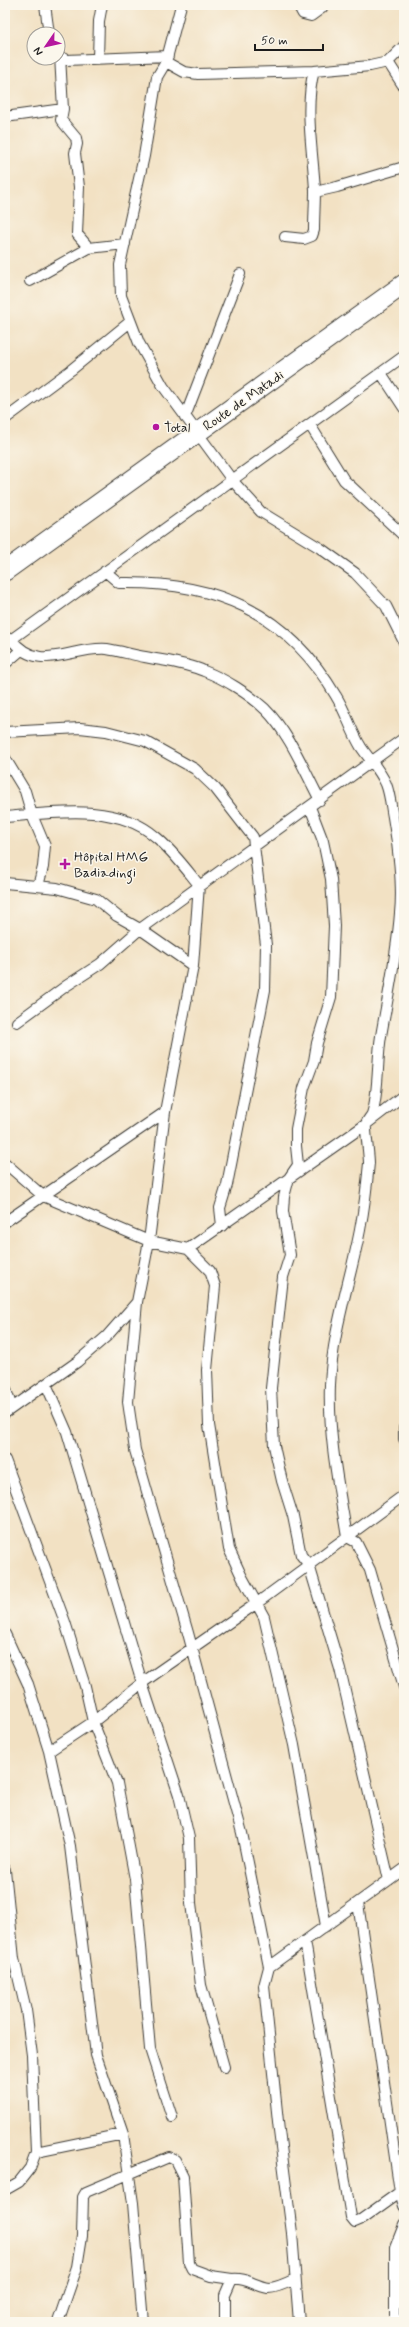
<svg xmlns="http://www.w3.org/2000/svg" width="409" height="2327" font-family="Mynerve,sans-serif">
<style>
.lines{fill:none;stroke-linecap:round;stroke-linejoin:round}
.street-casing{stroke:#3c3a35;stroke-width:12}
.highway-casing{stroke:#3c3a35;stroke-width:21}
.street{stroke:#fff;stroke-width:10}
.highway{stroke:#fff;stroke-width:19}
.poi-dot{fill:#b5179e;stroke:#fbf7ec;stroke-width:1.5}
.labels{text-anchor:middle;stroke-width:3;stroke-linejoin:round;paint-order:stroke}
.street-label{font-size:14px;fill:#1c1c1c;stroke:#fbf7ec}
.poi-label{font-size:14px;fill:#1c1c1c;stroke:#fbf7ec;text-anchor:start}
</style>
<rect width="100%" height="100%" fill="#fbf7ec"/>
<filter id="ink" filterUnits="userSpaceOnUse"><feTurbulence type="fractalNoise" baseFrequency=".025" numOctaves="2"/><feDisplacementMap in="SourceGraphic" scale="8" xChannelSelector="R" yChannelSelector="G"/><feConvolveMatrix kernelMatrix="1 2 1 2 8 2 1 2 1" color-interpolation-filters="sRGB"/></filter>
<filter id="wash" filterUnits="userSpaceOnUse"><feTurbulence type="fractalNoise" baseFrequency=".012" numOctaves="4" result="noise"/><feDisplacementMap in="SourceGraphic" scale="16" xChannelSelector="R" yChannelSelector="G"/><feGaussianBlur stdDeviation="0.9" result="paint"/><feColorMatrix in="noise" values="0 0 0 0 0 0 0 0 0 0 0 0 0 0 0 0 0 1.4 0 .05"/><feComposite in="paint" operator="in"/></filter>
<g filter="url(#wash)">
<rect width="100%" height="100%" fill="#f2e1c3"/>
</g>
<g filter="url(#ink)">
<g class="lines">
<!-- street casing -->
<g class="street-casing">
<path id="street" d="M45,5L49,34
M181,5L166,62L157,77L144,156L120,265L121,296L139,343L163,386L232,480L261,512L320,548L355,573L386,606L404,642
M298,5L303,14L311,16L322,8V5
M58,55L66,60L168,56
M60,56L63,109L61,120L76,138L77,144L75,153L79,187L77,234L89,248
M98,59L99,21L102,5
M166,62L184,72L198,74L314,71L370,66L388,62L404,46
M388,62L404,87
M5,117L63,109
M315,192L337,187L404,167
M285,237L304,239L312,236L314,230C314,217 315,203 315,190C313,153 304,106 314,71
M30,281L89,248L125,244
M381,373L404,408
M185,417L240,274
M5,419L71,370L130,322
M310,425L344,480L404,536
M105,571L119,583C215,581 286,611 336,696C346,712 351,731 361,747C369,759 380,770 386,784C390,794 391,807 393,817C398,844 403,886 400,913C397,954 388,995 381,1036C377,1059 379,1093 372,1114C370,1118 367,1120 366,1124C365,1129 369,1154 369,1163C367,1185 364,1209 360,1230C350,1282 332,1332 330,1385C328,1436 339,1488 347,1537L356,1542L370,1570L404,1687
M11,639C39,675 71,646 107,649C120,651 133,655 145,657C165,661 186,663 204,671C225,679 249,694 265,709C290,734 304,770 320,800
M5,644L404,356
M5,664L20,651
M5,732L80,728L106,731L145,741L195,769L215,788L253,837L266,945L265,990L227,1185L220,1208L222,1226
M5,758L25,791L32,815L45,846L43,867L38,886
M310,807L323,841L331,879L334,926L331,997L317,1043L314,1061L304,1088L296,1129V1146L298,1165L289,1178L284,1197L283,1211L290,1255L283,1277L271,1388L274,1446L282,1481L293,1516L301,1555L309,1565L340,1669L389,1880
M5,817C53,813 116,802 156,837C173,851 186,869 199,885L193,966L165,1112L149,1241L137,1302L128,1402L135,1450L188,1633L242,1833L269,1967L404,1869
M5,883L57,888L96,899L117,916L140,929L193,966
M17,1022L66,986L100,964L140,929L404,738
M5,1163L43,1196L149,1241L188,1249L365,1125L404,1095
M5,1222L165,1112
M188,1249L210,1271L215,1286L207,1370L209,1425L229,1549L242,1577L264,1617L294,1745L326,1926
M46,1384L67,1432L142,1683L179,1795L189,1838L191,1903L201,1985L224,2067
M5,1387L12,1408
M5,1413L77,1362L107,1336L137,1302
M404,1428V1439
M5,1460L65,1622L85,1686L93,1722L117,1783L135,1879L150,2049L172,2117
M5,1634L28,1684L49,1751L70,1846L96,2055L123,2134L133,2203L143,2322
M49,1751L93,1722L142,1683L257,1603L404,1495
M5,1870L14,1959L26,2010L32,2055L36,2152L30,2168L19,2182L5,2190
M358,1903L400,2192L404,2206
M305,1941L351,2217L355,2222L362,2219L404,2189
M269,1967L264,1986L279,2131L292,2233L299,2322
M36,2152L123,2134
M58,2322L77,2267L82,2236L83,2197L86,2192L169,2157L175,2160L183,2176L189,2263L192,2269L211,2276L232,2279
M225,2322V2295L232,2279C245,2277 255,2286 268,2288C277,2288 287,2283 295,2279
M395,2322V2248L404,2225"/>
</g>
<!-- highway casing -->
<g class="highway-casing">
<path id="highway" d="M5,571L404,284"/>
</g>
<!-- street -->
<use href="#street" class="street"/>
<!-- highway -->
<use href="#highway" class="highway"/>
</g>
</g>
<!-- markers -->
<g class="poi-dot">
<circle cx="156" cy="427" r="4"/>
<path d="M63 858h4v4h4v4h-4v4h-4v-4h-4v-4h4z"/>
</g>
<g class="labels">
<!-- street labels -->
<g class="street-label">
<text transform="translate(243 400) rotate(-35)" y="5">Route de Matadi</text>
</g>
<!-- poi labels -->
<g class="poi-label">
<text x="164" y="432">Total</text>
<text x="74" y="861">Hôpital HMG<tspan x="74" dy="16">Badiadingi</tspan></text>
</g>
</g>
<!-- margin -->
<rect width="409" height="2327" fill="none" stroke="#fbf7ec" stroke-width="20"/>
<!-- north arrow -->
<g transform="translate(46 46) rotate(236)"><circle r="19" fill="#fbf7ec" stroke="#a29f99"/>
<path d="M0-3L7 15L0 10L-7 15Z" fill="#b5179e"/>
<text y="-6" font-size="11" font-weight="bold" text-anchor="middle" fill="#1c1c1c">N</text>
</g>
<!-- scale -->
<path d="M255 44v6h68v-6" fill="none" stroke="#1c1c1c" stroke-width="2"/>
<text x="261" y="44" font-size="12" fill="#1c1c1c" stroke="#fbf7ec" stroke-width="3" paint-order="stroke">50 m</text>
</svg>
